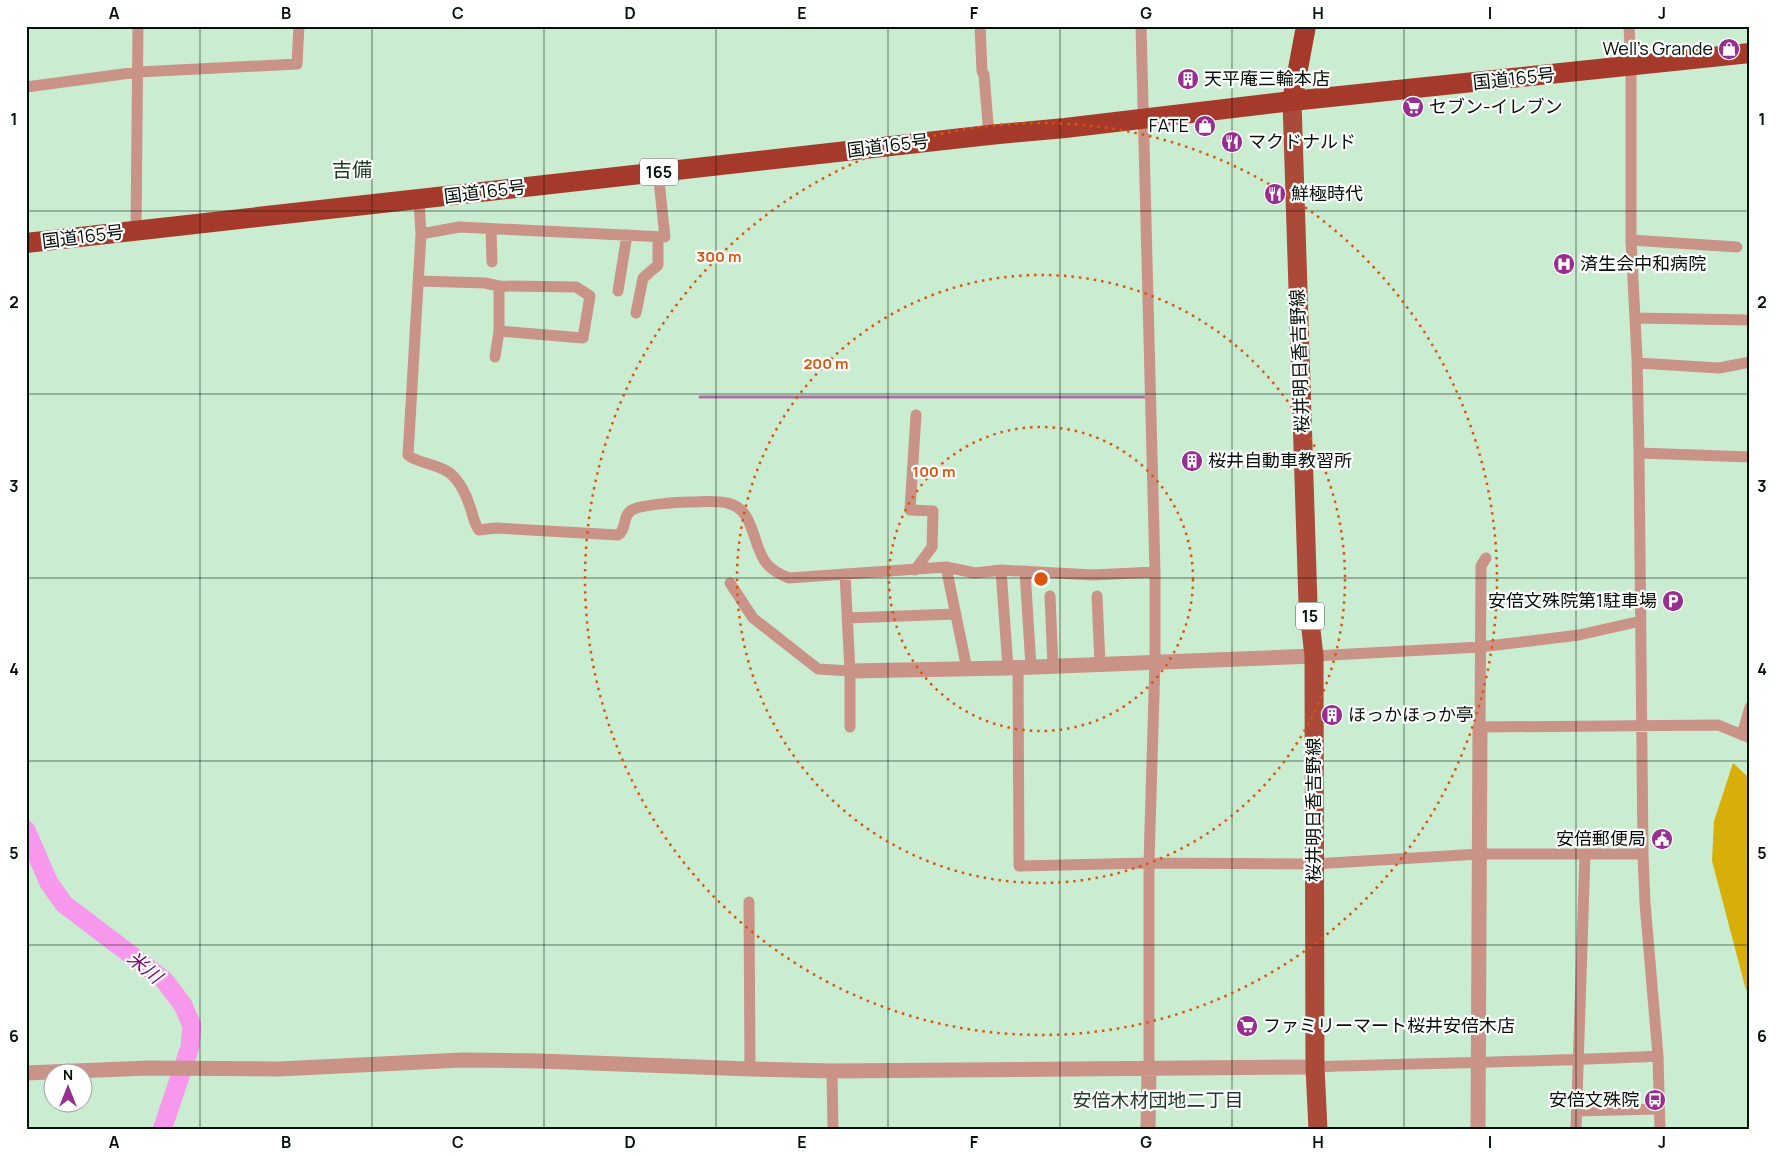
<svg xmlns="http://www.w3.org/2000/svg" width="1776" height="1156" font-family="Manrope,'Noto Sans JP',sans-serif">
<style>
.forest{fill:#d8af09}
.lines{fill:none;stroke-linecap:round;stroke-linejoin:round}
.stream{stroke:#af70a8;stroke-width:3}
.river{stroke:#f898ed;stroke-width:19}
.minor{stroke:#ca9388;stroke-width:11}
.tertiary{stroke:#ca9388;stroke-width:15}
.primary{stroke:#ac4a3a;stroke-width:19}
.trunk{stroke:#a63a2a;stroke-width:20}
.grid{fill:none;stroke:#051108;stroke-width:1;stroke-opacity:0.55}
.ring{fill:none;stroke:#dd550c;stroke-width:2.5;stroke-dasharray:2.5 5}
.labels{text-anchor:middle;stroke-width:4.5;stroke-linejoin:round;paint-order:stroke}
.shield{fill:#fff;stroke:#505852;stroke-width:1}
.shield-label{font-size:16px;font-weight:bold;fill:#051108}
.poi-label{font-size:18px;fill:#051108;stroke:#fff;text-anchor:start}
.street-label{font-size:18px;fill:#051108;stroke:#fff}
.water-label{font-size:19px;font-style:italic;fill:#7d0076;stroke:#fff}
.neighbourhood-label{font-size:19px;fill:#1d3b25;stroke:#fff}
.quarter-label{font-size:20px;fill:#1d3b25;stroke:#fff}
.centre{fill:#dd550c;stroke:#fff;stroke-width:2.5}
.ring-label{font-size:15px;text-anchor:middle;font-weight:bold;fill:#dd550c;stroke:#fff;stroke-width:4.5;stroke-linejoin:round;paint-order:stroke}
.neatline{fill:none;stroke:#051108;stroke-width:2}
.grid-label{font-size:16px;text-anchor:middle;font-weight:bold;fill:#051108}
</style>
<rect width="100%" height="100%" fill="#caedd1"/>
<!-- forest -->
<path class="forest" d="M1733,763L1750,779V916L1747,917V935L1750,940V990H1746L1712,861L1714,821Z"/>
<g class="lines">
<!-- stream -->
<path class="stream" d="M700,397H1144"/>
<!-- river -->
<path class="river" d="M26,830L49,883L64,904L164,980L183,1005L192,1026L190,1047L162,1130"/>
<!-- minor -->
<path class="minor" d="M980,26L982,71L984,75L989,135
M1141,26L1155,572V661L1149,863V1068
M1629,26L1631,66V240L1637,358L1639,453L1643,854L1645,903L1658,1056L1660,1130
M26,87L138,72L297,64L299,26
M419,200L421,234L408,455C418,464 438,463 451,474C459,481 466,494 469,504C473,513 473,522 479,530L496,528L618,535C627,530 622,515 632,510C640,505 677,502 689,502C701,502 715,500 727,503C756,509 751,545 767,564C773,571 781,575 789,578L946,567L975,573L1001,570L1093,575L1155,572
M491,229L492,262
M136,230L138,26
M421,234L459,227L665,237L658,172
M1631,240L1737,247
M419,281L485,283L499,286L576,287L590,296L583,338L499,331
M618,291L627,235
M636,313L643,278L658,265V237
M1636,318L1748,320
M495,357L499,331V286
M1638,363L1719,368L1750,362
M1639,453L1750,457
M1486,558L1481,566L1480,727L1718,725L1750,738
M946,567L967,669
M915,570L932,547L933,511L910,510L916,415
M1001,570L1008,668
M1025,571L1031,667
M845,574L850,671
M730,583L753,618L818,669L850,671V727
M1050,596L1053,666
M1097,596L1100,664
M847,618L956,614
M1314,656L1480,647L1579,635L1641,621
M1018,667L1019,866L1149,863L1314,864L1480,854H1643
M1742,735L1750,707
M749,902L750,1069
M1315,1067C1429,1063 1544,1062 1658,1056
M832,1071L833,1130
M1577,1111L1658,1109
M1576,1130L1585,854"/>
<!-- tertiary -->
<path class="tertiary" d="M850,671L1008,668L1314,656
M26,1073L148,1068L279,1069L462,1060L540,1061L750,1069L832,1071L1315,1067
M1148,1130L1149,1068
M1478,1130L1480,727"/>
<!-- primary -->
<path class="primary" d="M1292,101L1308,604L1314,656L1315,1067L1318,1130"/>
<!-- trunk -->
<path class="trunk" d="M1292,101L1306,26
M26,243L989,135L1065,128L1292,101L1750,53"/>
</g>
<!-- grid -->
<path class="grid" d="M200,26V1130M372,26V1130M544,26V1130M716,26V1130M888,26V1130M1060,26V1130M1232,26V1130M1404,26V1130M1576,26V1130M26,211H1750M26,394H1750M26,578H1750M26,761H1750M26,945H1750"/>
<!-- distance rings -->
<g class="ring">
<circle cx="1041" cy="579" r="152"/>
<circle cx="1041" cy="579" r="304"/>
<circle cx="1041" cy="579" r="456"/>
</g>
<!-- icons -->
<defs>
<g id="shop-disc" transform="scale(1.125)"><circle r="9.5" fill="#982e90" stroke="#fff"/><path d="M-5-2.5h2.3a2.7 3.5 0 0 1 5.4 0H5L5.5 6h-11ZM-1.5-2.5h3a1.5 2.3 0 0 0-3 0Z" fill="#fff"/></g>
<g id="building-disc" transform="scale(1.125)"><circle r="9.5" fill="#982e90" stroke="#fff"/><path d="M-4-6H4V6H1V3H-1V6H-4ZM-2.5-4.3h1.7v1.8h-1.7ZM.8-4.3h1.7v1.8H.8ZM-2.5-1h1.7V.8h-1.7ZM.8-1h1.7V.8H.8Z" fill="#fff"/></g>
<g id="supermarket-disc" transform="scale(1.125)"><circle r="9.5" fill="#982e90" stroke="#fff"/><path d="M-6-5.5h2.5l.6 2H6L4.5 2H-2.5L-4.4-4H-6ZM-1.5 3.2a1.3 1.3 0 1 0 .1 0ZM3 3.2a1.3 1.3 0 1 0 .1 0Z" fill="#fff"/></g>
<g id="restaurant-disc" transform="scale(1.125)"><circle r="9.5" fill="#982e90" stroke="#fff"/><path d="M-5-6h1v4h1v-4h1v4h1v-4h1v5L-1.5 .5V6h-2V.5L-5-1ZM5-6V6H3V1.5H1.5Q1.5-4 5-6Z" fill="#fff"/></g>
<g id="hospital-disc" transform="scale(1.125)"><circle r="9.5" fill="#982e90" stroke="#fff"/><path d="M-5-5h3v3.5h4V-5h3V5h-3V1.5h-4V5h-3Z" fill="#fff"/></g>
<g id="parking-disc" transform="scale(1.125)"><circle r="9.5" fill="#982e90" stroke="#fff"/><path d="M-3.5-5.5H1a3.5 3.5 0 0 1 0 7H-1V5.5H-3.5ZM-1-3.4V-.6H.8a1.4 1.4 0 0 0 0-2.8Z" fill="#fff"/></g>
<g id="civic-disc" transform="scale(1.125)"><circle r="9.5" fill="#982e90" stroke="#fff"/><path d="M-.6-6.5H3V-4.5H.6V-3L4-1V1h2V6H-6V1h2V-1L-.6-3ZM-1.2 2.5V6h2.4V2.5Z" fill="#fff"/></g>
<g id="bus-disc" transform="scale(1.125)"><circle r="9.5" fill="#982e90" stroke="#fff"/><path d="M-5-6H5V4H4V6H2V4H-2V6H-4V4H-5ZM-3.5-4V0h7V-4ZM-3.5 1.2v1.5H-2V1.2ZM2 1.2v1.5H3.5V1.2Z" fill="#fff"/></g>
</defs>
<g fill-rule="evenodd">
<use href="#shop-disc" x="1729" y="49"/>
<use href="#building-disc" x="1188" y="79"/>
<use href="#supermarket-disc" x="1413" y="107"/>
<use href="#shop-disc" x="1205" y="126"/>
<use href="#restaurant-disc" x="1232" y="142"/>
<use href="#restaurant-disc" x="1275" y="194"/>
<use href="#hospital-disc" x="1564" y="264"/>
<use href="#building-disc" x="1192" y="461"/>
<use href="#parking-disc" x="1673" y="601"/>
<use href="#building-disc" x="1332" y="715"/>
<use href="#civic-disc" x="1662" y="839"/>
<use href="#supermarket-disc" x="1247" y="1026"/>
<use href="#bus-disc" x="1655" y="1100"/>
</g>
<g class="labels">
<!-- shield labels -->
<g class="shield">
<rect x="640" y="158.5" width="38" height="27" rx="4"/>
<rect x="1296" y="602.5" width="28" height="27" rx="4"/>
</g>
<g class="shield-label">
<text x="659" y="178">165</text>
<text x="1310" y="622">15</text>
</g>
<!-- poi labels -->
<g class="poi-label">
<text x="1713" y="55" text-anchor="end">Well's Grande</text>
<text x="1204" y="85">天平庵三輪本店</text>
<text x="1429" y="113">セブン-イレブン</text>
<text x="1189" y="132" text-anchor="end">FATE</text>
<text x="1248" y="148">マクドナルド</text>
<text x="1291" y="200">鮮極時代</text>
<text x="1580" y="270">済生会中和病院</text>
<text x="1208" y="467">桜井自動車教習所</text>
<text x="1657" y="607" text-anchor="end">安倍文殊院第1駐車場</text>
<text x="1348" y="721">ほっかほっか亭</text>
<text x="1646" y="845" text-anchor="end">安倍郵便局</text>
<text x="1263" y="1032">ファミリーマート桜井安倍木店</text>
<text x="1639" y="1106" text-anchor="end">安倍文殊院</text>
</g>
<!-- street labels -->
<g class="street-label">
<text transform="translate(1514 79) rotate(-6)" y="6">国道165号</text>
<text transform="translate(888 146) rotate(-7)" y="6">国道165号</text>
<text transform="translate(485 192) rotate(-7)" y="6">国道165号</text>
<text transform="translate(83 237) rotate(-7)" y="6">国道165号</text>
<text transform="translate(1300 361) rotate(-92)" y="6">桜井明日香吉野線</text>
<text transform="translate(1314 810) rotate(-90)" y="6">桜井明日香吉野線</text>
</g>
<!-- water labels -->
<g class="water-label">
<text transform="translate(145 967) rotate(39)" y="7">米川</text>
</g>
<!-- neighbourhood labels -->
<g class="neighbourhood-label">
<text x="1158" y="1107">安倍木材団地二丁目</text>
</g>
<!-- quarter labels -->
<g class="quarter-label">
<text x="352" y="177">吉備</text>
</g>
</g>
<circle cx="1041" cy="579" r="8" class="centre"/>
<g class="ring-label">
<text x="719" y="262">300 m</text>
<text x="826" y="369">200 m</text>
<text x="934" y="477">100 m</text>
</g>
<!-- border -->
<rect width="1776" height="1156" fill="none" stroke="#ffffff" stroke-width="55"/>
<!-- north arrow -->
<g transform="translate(68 1088)"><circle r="24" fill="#ffffff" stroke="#9ba09c"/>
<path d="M0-4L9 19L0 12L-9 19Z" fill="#982e90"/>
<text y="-8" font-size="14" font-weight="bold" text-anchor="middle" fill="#051108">N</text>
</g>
<rect x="28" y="28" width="1720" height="1100" class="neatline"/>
<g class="grid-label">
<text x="114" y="19">A</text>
<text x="286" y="19">B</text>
<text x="458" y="19">C</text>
<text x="630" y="19">D</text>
<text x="802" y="19">E</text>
<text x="974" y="19">F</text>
<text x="1146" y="19">G</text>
<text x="1318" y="19">H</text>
<text x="1490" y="19">I</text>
<text x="1662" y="19">J</text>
<text x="14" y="125">1</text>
<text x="1762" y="125">1</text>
<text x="14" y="308">2</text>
<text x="1762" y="308">2</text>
<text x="14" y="492">3</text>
<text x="1762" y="492">3</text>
<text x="14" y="675">4</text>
<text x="1762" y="675">4</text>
<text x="14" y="859">5</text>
<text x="1762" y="859">5</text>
<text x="14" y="1042">6</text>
<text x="1762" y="1042">6</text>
<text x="114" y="1148">A</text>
<text x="286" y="1148">B</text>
<text x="458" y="1148">C</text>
<text x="630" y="1148">D</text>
<text x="802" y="1148">E</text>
<text x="974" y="1148">F</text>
<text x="1146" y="1148">G</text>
<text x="1318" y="1148">H</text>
<text x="1490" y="1148">I</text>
<text x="1662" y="1148">J</text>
</g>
</svg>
